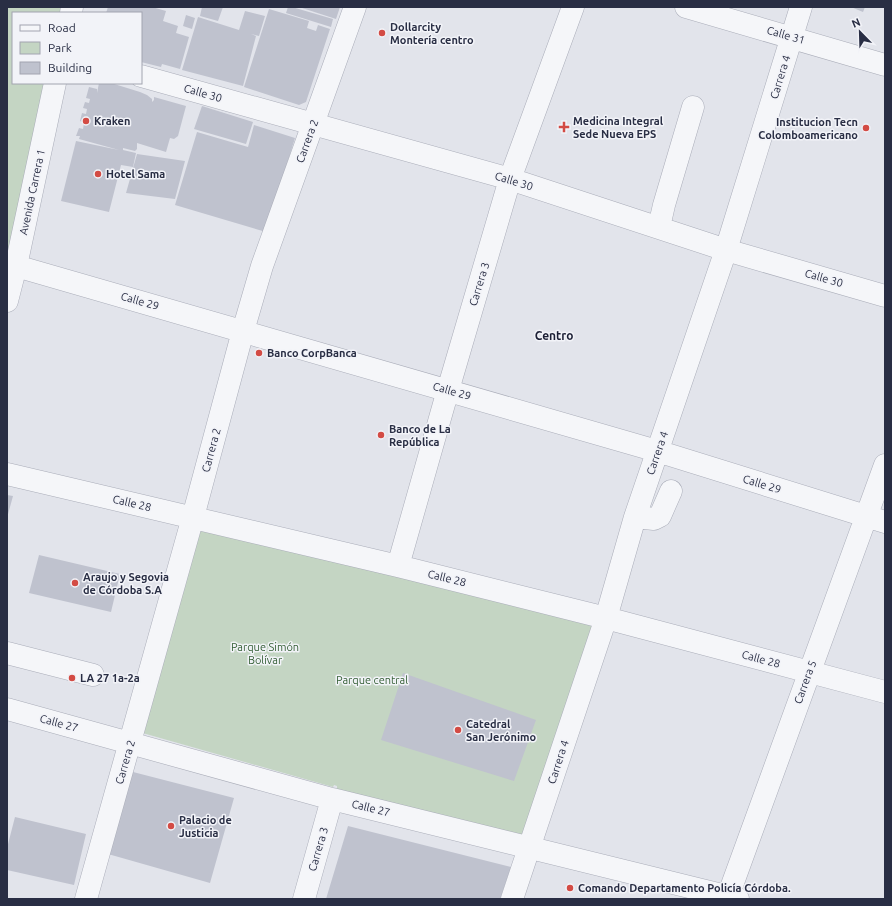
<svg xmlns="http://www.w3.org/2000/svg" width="892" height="906" font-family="Ubuntu,sans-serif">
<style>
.green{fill:#c4d5c3}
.building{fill:#bfc2ce}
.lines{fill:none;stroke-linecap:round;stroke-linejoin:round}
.minor-casing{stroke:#aaadb9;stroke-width:23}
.minor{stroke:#f5f6f9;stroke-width:22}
.poi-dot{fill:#d34b44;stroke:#f2f3f8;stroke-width:1.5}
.labels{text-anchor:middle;stroke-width:3;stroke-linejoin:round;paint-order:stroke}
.poi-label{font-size:11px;font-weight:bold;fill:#292e44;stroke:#f2f3f8;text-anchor:start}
.street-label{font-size:11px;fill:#292e44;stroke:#f2f3f8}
.park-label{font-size:11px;fill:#366037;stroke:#f2f3f8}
.neighbourhood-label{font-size:12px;font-weight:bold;fill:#1c1f35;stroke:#f2f3f8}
</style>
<rect width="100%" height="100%" fill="#e2e4eb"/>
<!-- green -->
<path class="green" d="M7,7H65L64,13H13V83H48L7,266Z
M196,521L596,622L526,838L337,789V786L334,785L333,787L139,732Z"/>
<!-- building -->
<path class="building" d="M108,7H152L166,11L163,21L178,26L176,33L189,37L180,69L162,64L161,67L141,62V13H106Z
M202,7H223L218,21L200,16Z
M288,7H292L333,19L331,27L286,13Z
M299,7H340L336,19Z
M851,7H865L863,12Z
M269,9L309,21L307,28L316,31L318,25L330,29L306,102L299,105L244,87Z
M245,11L265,16L259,36L251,34L256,36L243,86L182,70L198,17L239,30Z
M186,15L195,18L192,29L183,26Z
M99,83H111L140,92L147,95L152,99V102L154,100V97L186,106L178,136L174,139L170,138L166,152L137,143V149L135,151L123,148V150L136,153L133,167L121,165L109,212L61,201L76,141L119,150L79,139L80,136H76L79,128L83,129L84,123L80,121L82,113L86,114L87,109L83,108L85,102L89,103L90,99L86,98L89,87L97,89V93Z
M202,106L253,122L246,144L194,129Z
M254,125L295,138L266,232L175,205L197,132L248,147Z
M137,154L185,161L175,199L126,193Z
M7,495L13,496L7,518Z
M39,555L120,574L111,612L29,593Z
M403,673L536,720L514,781L381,740Z
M133,772L234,798L210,883L108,854Z
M15,817L86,834L74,885L7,870V848Z
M348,826L511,867L500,899H326Z"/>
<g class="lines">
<!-- minor casing -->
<g class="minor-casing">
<path id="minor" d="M686,7L885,65
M71,13L72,7
M141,76L510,179L726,250L885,296
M659,227L664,205L693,107
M16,266L657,451L885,522
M7,301L16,266L55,83
M7,474L398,566L606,618L885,692
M635,517L654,519L660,516L671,491
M398,566L448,390L510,179L573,7
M7,653L93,675
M7,709L332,799L738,899
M86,899L193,517L243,331L262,266L355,7
M304,899L332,799
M512,899L606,618L635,517L726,250L801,7
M727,899L885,465"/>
</g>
<!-- minor -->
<use href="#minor" class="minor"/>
</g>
<!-- markers -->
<g class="poi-dot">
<circle cx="382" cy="33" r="4"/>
<circle cx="86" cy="121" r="4"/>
<path d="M562 121h4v4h4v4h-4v4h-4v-4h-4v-4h4z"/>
<circle cx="866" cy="128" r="4"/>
<circle cx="98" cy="174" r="4"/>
<circle cx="259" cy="353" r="4"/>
<circle cx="381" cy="435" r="4"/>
<circle cx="75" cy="583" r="4"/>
<circle cx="72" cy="678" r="4"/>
<circle cx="458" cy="730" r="4"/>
<circle cx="171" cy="826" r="4"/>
<circle cx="570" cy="888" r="4"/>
</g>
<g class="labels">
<!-- poi labels -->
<g class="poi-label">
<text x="390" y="31">Dollarcity<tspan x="390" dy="13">Montería centro</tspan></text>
<text x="94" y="125">Kraken</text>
<text x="573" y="125">Medicina Integral<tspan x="573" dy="13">Sede Nueva EPS</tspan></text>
<text x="858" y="126" text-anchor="end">Institucion Tecn<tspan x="858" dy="13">Colomboamericano</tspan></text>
<text x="106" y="178">Hotel Sama</text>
<text x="267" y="357">Banco CorpBanca</text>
<text x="389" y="433">Banco de La<tspan x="389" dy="13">República</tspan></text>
<text x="83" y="581">Araujo y Segovia<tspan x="83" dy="13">de Córdoba S.A</tspan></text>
<text x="80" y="682">LA 27 1a-2a</text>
<text x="466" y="728">Catedral<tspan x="466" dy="13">San Jerónimo</tspan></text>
<text x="179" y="824">Palacio de<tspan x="179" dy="13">Justicia</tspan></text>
<text x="578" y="892">Comando Departamento Policía Córdoba.</text>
</g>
<!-- street labels -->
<g class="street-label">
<text transform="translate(786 35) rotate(16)" y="4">Calle 31</text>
<text transform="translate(780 77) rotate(-73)" y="4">Carrera 4</text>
<text transform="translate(203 93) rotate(16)" y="4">Calle 30</text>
<text transform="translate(307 141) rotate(-70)" y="4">Carrera 2</text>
<text transform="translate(514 181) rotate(17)" y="4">Calle 30</text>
<text transform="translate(32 192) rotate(-78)" y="4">Avenida Carrera 1</text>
<text transform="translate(824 278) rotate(16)" y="4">Calle 30</text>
<text transform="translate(479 284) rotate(-73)" y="4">Carrera 3</text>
<text transform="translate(140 301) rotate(16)" y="4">Calle 29</text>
<text transform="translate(452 391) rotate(16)" y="4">Calle 29</text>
<text transform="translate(211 450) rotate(-75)" y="4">Carrera 2</text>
<text transform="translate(657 453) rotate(-71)" y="4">Carrera 4</text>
<text transform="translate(762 484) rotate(17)" y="4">Calle 29</text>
<text transform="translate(132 503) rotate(13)" y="4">Calle 28</text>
<text transform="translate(447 578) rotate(14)" y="4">Calle 28</text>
<text transform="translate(761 659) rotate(15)" y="4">Calle 28</text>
<text transform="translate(805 682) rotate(-70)" y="4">Carrera 5</text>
<text transform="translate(59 723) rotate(15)" y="4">Calle 27</text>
<text transform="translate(125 762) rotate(-74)" y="4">Carrera 2</text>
<text transform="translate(558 762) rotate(-72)" y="4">Carrera 4</text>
<text transform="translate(371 808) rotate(14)" y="4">Calle 27</text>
<text transform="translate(318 849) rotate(-74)" y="4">Carrera 3</text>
</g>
<!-- park labels -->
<g class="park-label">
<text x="265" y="651">Parque Simón<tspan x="265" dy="13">Bolívar</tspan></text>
<text x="372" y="684">Parque central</text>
</g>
<!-- neighbourhood labels -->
<g class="neighbourhood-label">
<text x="554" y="340">Centro</text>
</g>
</g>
<!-- border -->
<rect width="892" height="906" fill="none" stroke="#292e44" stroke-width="16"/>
<!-- legend -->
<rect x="12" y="12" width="130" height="72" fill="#f2f3f8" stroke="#a2a4b0"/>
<rect x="20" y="25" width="20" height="6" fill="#f5f6f9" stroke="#a2a4b0"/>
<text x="48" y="32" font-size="12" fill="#292e44">Road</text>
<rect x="20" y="42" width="20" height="12" fill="#c4d5c3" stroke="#a2a4b0"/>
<text x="48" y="52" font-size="12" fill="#292e44">Park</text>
<rect x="20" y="62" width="20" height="12" fill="#bfc2ce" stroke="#a2a4b0"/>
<text x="48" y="72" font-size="12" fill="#292e44">Building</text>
<!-- north arrow -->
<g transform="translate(860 32) rotate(337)" stroke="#f2f3f8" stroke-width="3" paint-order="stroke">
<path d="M0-3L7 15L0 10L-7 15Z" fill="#292e44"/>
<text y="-6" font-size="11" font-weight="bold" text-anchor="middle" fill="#292e44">N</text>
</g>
</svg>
